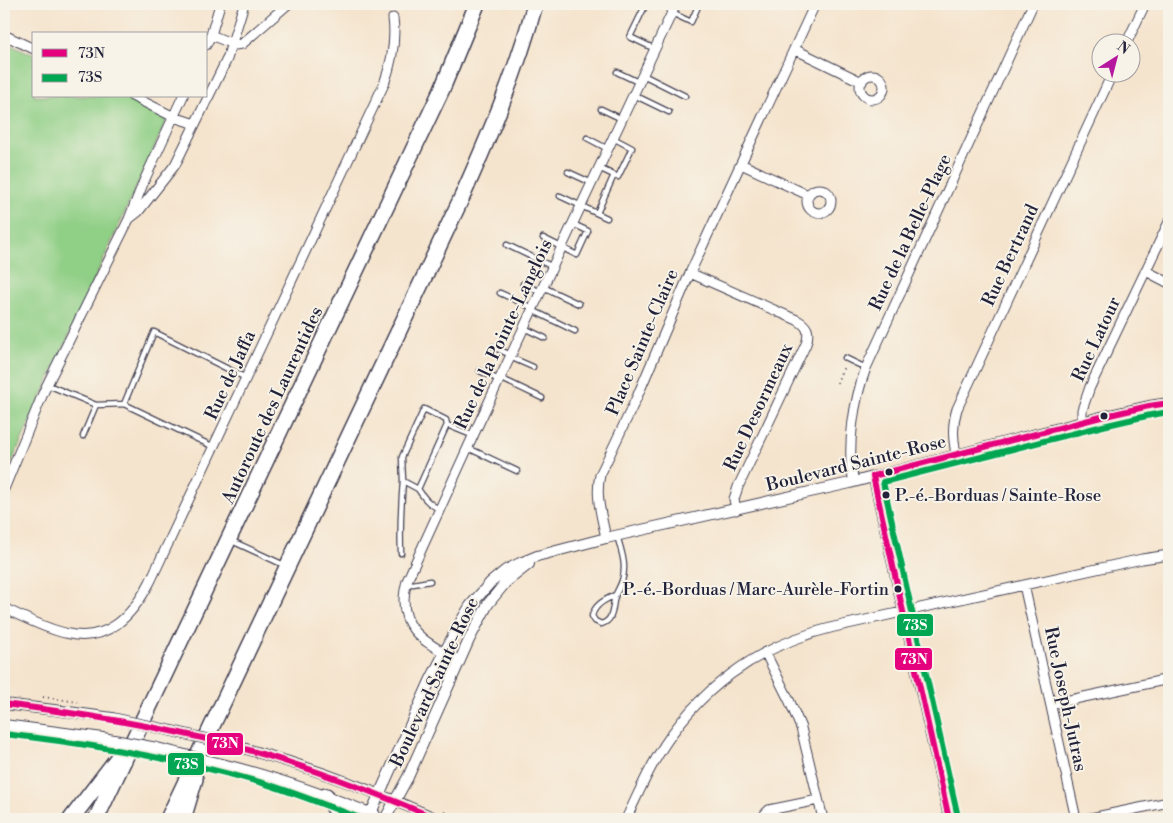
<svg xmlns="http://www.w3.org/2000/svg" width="1173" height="823" font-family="'Libre Bodoni',serif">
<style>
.green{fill:#90cf86;stroke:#597860}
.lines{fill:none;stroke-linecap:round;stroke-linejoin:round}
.service-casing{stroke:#423f51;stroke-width:7}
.minor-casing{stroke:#423f51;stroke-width:11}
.tertiary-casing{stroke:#423f51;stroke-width:12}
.motorway-casing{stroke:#423f51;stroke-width:18}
.path{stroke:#423f51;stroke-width:2;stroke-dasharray:1 4;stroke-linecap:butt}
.service{stroke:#fff;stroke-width:4.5}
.minor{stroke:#fff;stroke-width:9}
.tertiary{stroke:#fff;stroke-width:10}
.motorway{stroke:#fff;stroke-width:15}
.tertiary-bridge-casing{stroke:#423f51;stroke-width:12;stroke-linecap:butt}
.tertiary-bridge{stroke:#fff;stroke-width:10}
.bus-1-casing{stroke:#f7f3e8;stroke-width:10}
.bus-2-casing{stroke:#f7f3e8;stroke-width:10}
.bus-1{stroke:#e5007d;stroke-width:6}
.bus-2{stroke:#00a651;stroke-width:6}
.bus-dot{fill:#22223b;stroke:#f7f3e8;stroke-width:2}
.labels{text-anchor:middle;stroke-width:4;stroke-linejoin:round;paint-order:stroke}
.bus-label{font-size:17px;fill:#22223b;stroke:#f7f3e8;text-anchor:start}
.street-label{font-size:18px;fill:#22223b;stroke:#f7f3e8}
.line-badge{stroke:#f7f3e8;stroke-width:2}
.badge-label{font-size:14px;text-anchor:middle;font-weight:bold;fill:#fff}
</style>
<rect width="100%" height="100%" fill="#f7f3e8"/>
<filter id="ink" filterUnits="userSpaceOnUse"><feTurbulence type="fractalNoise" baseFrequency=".02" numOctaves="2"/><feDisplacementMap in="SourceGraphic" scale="10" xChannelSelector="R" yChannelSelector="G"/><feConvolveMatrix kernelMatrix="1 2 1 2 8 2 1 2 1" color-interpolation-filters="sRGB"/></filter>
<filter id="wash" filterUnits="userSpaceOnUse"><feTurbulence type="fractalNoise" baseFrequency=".0096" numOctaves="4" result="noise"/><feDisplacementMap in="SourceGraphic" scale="20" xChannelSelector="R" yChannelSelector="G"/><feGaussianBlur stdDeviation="1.12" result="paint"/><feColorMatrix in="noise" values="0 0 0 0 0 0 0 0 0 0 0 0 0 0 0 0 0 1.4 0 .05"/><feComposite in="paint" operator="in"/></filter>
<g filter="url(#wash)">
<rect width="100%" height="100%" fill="#f5e4cd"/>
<!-- green -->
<path class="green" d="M4,41L34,55V96H123L168,117L4,479Z"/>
</g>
<g filter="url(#ink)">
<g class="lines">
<!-- service casing -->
<g class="service-casing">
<path id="service" d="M646,4L630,37L655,49
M672,13L691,22L699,4
M617,72L638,82
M643,75L685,96
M634,95L669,112
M601,109L622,119
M587,138L608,149
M599,168L618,177L632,148L613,138
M568,172L592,183
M560,196L607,218
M597,213L614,175
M543,238L577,255L588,231L573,224
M507,245L553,267
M523,284L541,292
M543,287L579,304
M500,293L533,308
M532,310L575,331
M524,328L545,338
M493,347L511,355
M510,357L533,367
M845,358L866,368
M480,371L499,380
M500,378L542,398
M48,385L96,405L124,404
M83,436L96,405
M214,447L124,404L154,332L246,378
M468,448L517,471
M418,489L403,481L402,457L424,409L446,420L447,425
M440,509C429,505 424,498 418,489L447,425L474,436
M232,541L284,565
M401,553C400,529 401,506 403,481
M407,583L413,584L430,581
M615,595C605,600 595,604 592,616L595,621L601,624C616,620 611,604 616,594C621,584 624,579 624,567C624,557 620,546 617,536"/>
</g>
<!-- minor casing -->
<g class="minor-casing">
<path id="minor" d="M4,35L34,49
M211,35L235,45L242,44L288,4
M1127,42L1145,4
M206,45L211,35L220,4
M794,49L862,82
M860 87a12 12 0 1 1 24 0a12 12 0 1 1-24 0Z
M132,96L174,117L195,124
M741,164L808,195
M807 201a12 12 0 1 1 24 0a12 12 0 1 1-24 0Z
M129,219L138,212L175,165L227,59L244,4
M1146,271L1169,283
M690,273L797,320C808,326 810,332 806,344L738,487L734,499L736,510
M1082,422V410L1090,387L1169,222
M956,454C953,438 952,425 957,409L1113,72
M873,476L949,819
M854,482C846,449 854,400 866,368L1033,4
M4,489L44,391L129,219L144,181L183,96
M606,538C602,518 595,496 600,475L637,397L690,273L815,4
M1024,585L1076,819
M4,608C23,617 44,628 65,633C107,644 132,616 150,582L384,84C392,62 396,41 393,18
M765,652L790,702L801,728L823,819
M460,661C424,642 394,628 407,581L479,423L676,4
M1051,704L1169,679
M626,819C636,799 645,777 657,757C696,690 758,645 834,627L1142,559L1169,555
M762,819L765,814L769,810L818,800
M1086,819L1169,802"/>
</g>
<!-- tertiary casing -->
<g class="tertiary-casing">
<path id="tertiary" d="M4,704L54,710L112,718
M4,725L103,738
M232,745C302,764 370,789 437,819
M222,764C275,777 325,795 375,815
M371,813L430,681L457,628L470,606L490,583L506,570L520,563L537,556L606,538L850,483L1101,417L1149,406L1169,403
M385,819L408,777L469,640L488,604L506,582L529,564"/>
</g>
<!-- motorway casing -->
<g class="motorway-casing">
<path id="motorway" d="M326,796L342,819
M71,819L120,755
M96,819L442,89L477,4
M168,819L462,197C490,134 517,71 535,4
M183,819L195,779
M368,819L371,813"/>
</g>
<!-- path -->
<path class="path" d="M837,383L841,372L845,366
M43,697L78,702
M444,812L460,819"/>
<!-- service -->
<use href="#service" class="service"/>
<!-- minor -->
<use href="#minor" class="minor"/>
<!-- tertiary -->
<use href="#tertiary" class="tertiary"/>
<!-- motorway -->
<use href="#motorway" class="motorway"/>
<!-- tertiary-bridge casing -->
<g class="tertiary-bridge-casing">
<path id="tertiary-bridge" d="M112,718L168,730L232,745
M103,738L157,748L222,764"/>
</g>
<!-- tertiary-bridge -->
<use href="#tertiary-bridge" class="tertiary-bridge"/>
<!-- bus-1 casing -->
<g class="bus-1-casing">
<path id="bus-1" d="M4,704C78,713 151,725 223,743C297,762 367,789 437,819
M949,819L873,476L1101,417L1149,406L1169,403"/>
</g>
<!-- bus-2 casing -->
<g class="bus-2-casing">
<path id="bus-2" d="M4,734C92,744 180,759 266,784C298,794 330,807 362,819
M958,817L883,482L1103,426L1151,415L1169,412"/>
</g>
<!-- bus-1 -->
<use href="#bus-1" class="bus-1"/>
<!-- bus-2 -->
<use href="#bus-2" class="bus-2"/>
</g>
</g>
<!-- markers -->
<g class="bus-dot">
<circle cx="1104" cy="416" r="4.5"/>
<circle cx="889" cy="472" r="4.5"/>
<circle cx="886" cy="495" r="4.5"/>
<circle cx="898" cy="589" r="4.5"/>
</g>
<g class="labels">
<!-- bus labels -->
<g class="bus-label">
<text x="895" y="501">P.-é.-Borduas / Sainte-Rose</text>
<text x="889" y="595" text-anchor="end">P.-é.-Borduas / Marc-Aurèle-Fortin</text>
</g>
<!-- street labels -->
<g class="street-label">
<text transform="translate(910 232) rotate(-65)" y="6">Rue de la Belle-Plage</text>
<text transform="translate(1010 255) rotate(-65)" y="6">Rue Bertrand</text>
<text transform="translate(503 334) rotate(-65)" y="6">Rue de la Pointe-Langlois</text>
<text transform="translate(1096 339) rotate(-65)" y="6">Rue Latour</text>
<text transform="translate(642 342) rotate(-67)" y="6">Place Sainte-Claire</text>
<text transform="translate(230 375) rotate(-65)" y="6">Rue de Jaffa</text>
<text transform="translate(272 405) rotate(-65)" y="6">Autoroute des Laurentides</text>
<text transform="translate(758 407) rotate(-65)" y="6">Rue Desormeaux</text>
<text transform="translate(856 463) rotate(-14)" y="6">Boulevard Sainte-Rose</text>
<text transform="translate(434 682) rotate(-65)" y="6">Boulevard Sainte-Rose</text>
<text transform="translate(1066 699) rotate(78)" y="6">Rue Joseph-Jutras</text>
</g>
</g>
<g class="line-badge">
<rect x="896" y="613" width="38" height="24" rx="5" fill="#00a651"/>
<rect x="894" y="647" width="39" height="24" rx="5" fill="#e5007d"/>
<rect x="206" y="732" width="38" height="24" rx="5" fill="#e5007d"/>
<rect x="167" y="752" width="38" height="24" rx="5" fill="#00a651"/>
</g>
<g class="badge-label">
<text x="915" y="630">73S</text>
<text x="914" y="664">73N</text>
<text x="225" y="748">73N</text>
<text x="186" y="769">73S</text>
</g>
<!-- margin -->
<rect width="1173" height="823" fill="none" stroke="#f7f3e8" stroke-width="20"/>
<!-- legend -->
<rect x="32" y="32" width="175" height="65" fill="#f7f3e8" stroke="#a29fa3"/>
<rect x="42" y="49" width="25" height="8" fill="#e5007d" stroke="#a29fa3"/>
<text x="78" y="58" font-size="15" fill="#22223b">73N</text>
<rect x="42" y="74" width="25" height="8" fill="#00a651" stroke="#a29fa3"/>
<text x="78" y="82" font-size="15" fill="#22223b">73S</text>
<!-- north arrow -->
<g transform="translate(1116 58) rotate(36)"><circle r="24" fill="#f7f3e8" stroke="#a29fa3"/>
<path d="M0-4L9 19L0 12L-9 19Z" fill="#b5179e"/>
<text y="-8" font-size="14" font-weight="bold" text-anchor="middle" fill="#22223b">N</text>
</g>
</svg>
